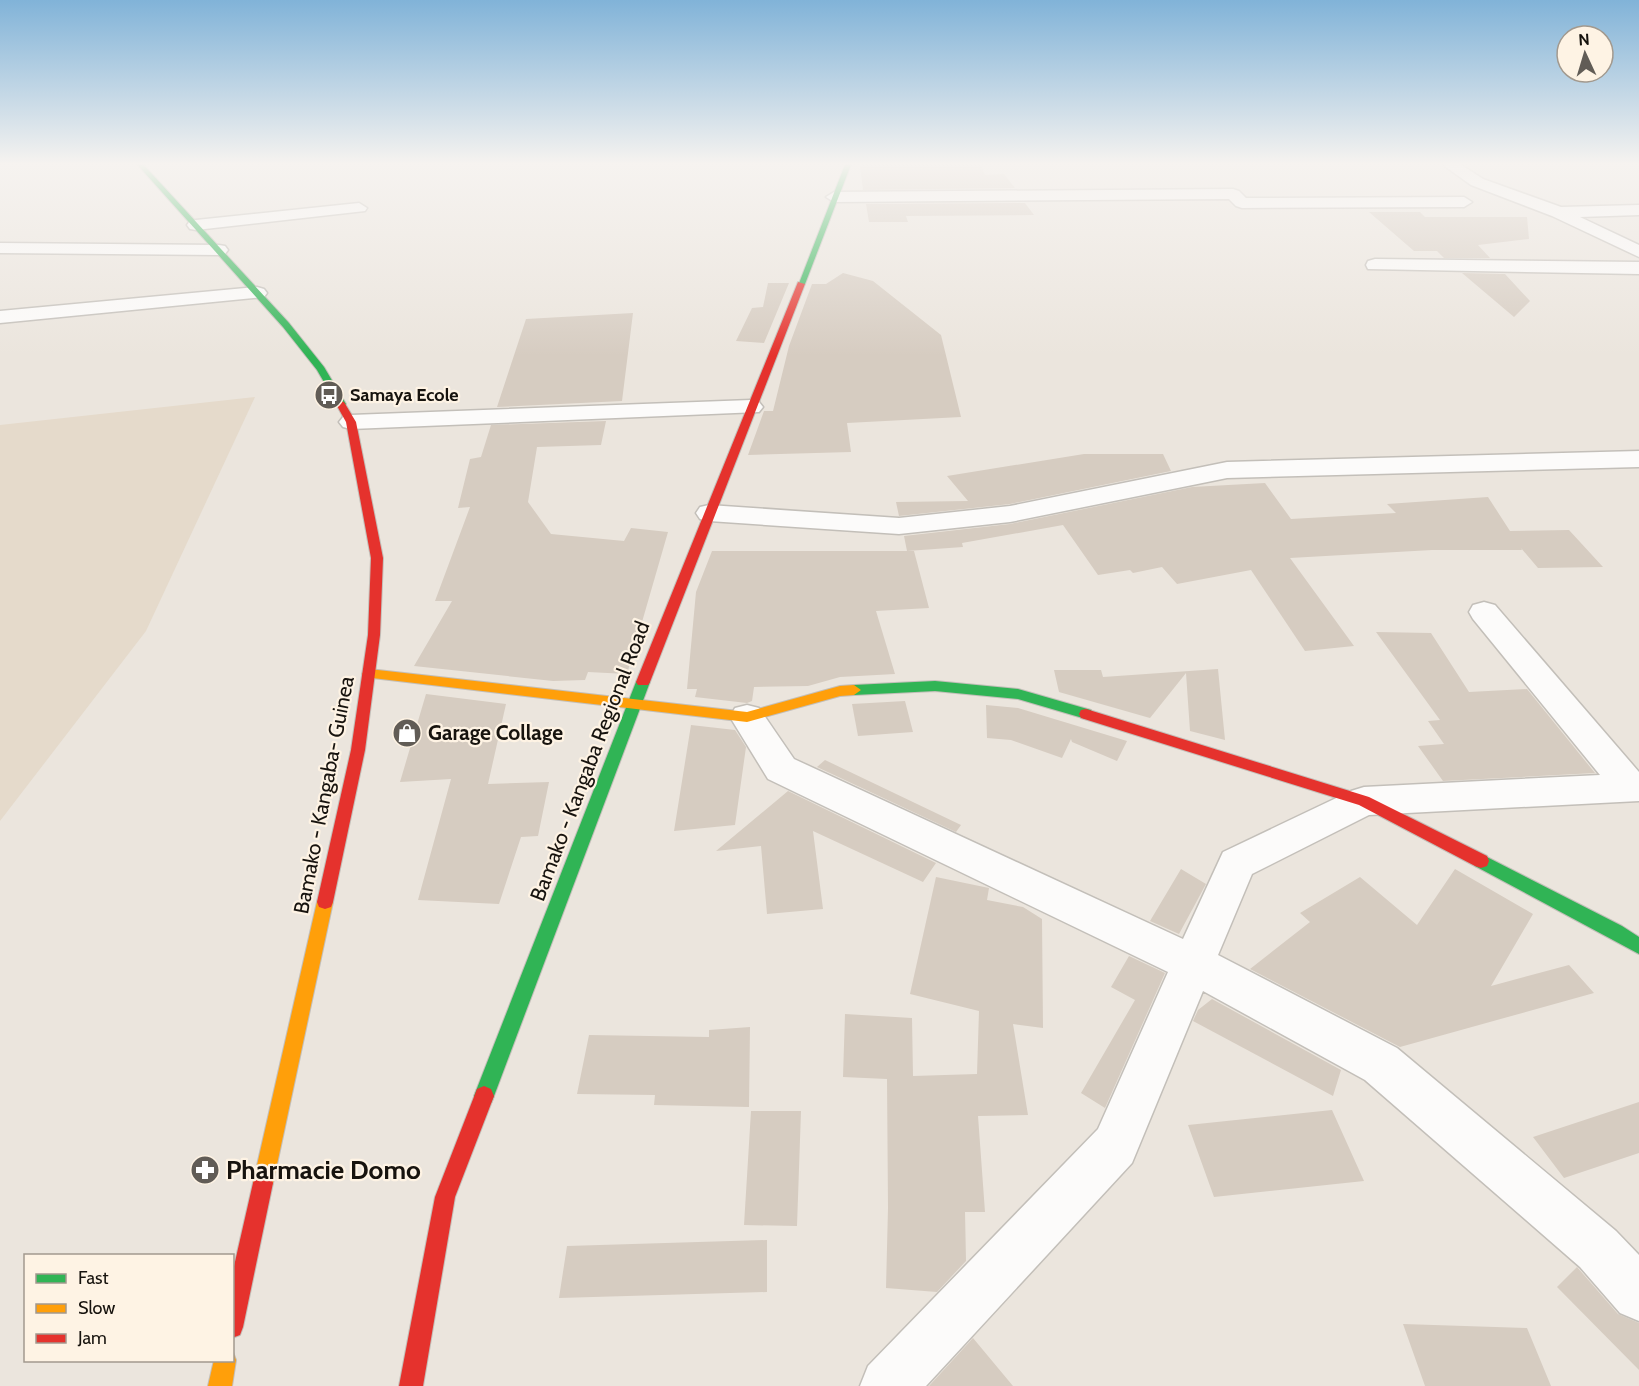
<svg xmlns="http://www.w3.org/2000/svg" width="1639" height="1386" font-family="Cabin,sans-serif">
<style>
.built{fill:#e5dacb}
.building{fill:#d6ccc1}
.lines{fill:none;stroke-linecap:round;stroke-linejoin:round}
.street-casing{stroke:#c3bfb9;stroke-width:3}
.fast-casing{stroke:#c3bfb9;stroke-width:2}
.slow-casing{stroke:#c3bfb9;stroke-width:2}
.jam-casing{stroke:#c3bfb9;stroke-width:2}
.street{fill:#fcfbfa;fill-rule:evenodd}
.fast{fill:#30b455;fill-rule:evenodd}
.slow{fill:#ff9f0a;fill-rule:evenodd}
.jam{fill:#e5322d;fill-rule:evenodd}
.labels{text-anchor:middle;stroke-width:4.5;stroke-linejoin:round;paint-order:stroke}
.far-poi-label{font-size:18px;font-weight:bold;fill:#17130e;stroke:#fef3e4;text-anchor:start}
.poi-label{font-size:21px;font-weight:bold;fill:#17130e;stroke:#fef3e4;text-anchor:start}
.street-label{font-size:21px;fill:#17130e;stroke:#fef3e4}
.near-poi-label{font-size:26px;font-weight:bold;fill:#17130e;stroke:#fef3e4;text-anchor:start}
</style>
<rect width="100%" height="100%" fill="#ebe5dd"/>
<!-- built -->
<path class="built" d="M255,397L146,631L0,821V425Z"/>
<!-- building -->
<path class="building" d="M980,164L985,175L1004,174L1015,188L863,190L860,165Z
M1025,203L1034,215L906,216L908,222H869L866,204Z
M1369,212H1420L1425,217H1527L1529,239L1478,245L1490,258H1444L1437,251H1414Z
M843,273L873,281L941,335L961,417L847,423L851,452L748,455L764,411H773L789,346L812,284H826Z
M1462,273L1505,274L1530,301L1514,317Z
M768,283H789L764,343L736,341L752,308L763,307Z
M633,313L622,401L497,407L526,319Z
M606,421L601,445L537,447L528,502L551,534L624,541L631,528L668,532L627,674L588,672L585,680L553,681L414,666L452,601H435L470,507L458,508L470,459L481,457L491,425Z
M1084,454H1163L1171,471L1010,504L899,516L896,502L968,501L947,476Z
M1265,483L1291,519L1396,513L1387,504L1488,497L1510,531L1569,530L1603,567L1538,568L1521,548L1522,550H1432L1290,558L1354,646L1305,651L1251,570L1177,584L1162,567L1133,573L1130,570L1098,575L1063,525L962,543L963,547L907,551L904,536L1010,524L1192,487Z
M712,551H914L929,608L876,611L895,674L840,677L808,686L754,687L752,701L747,703L695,697L697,689H687L696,592Z
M1376,632L1431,633L1469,692L1527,689L1595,773L1443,781L1418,746L1444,744L1428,721L1440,720Z
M1218,669L1225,740L1190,731L1186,673L1150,718L1059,692L1054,670H1101L1103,677Z
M426,694L506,704L488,784L549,782L538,836L521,837L499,904L418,900L451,779L400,782Z
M905,701L913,732L858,736L852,704Z
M986,705L1018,708L1127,741L1117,761L1072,742L1071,739L1062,758L1011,740L987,738Z
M691,725L735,730L746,747L735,825L674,831Z
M825,760L961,825L956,832L817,767Z
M788,791L936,863L923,882L813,831L823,909L767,914L761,846L716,851Z
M1181,869L1206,884L1179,934L1150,921Z
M1455,869L1533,914L1491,986L1569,965L1594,993L1400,1047L1250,969L1310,922L1300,913L1360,877L1417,925Z
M936,877L989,888L987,900L1023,907L1042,919L1043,1028L1013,1024L1028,1115L978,1116L985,1212H965L966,1261L937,1292L886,1288L888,1208L887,1079L843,1077L845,1014L912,1018L913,1076L977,1074L979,1011L910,994Z
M1129,956L1165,973L1105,1108L1081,1093L1135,1000L1111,987Z
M1212,999L1341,1070L1333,1096L1193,1021L1198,1010Z
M750,1027L749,1107L654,1105L655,1095L577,1094L589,1035L709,1037V1030Z
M1639,1102V1153L1564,1178L1533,1137Z
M1332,1110L1364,1181L1214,1197L1188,1125Z
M751,1111H801L797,1226L744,1225Z
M767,1240V1292L559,1298L567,1246Z
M1577,1267L1618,1314L1639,1323V1370L1557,1287Z
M1403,1324L1527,1328L1551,1386H1425Z
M973,1338L1013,1386H929Z"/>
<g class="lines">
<!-- street casing -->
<g class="street-casing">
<path id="street" d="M1439,162H1457L1483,179L1561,207L1639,205V215L1580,217L1639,245V257L1552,216L1471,185Z
M1233,189L1239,191L1246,198L1464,197L1472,202L1464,207L1242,208L1236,206L1229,199L834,202L826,197L834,192Z
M359,203L367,208L365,211L196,230L190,229L187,225L190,221L196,220Z
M0,243L219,245L225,246L228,250L225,254L219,255L0,253Z
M1375,259L1639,262V274L1368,269L1366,265L1368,261Z
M257,287L264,289L267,293L264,297L0,323V311Z
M751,400L759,402L763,407L759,412L351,429L343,427L339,422L343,417L351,415Z
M1639,451V467L1227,478L1010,522L899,534L709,521L700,519L696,513L700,507L709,505L899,518L1010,506L1227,462Z
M1484,602L1495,605L1639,772V801L1369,815L1252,874L1218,955L1397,1048L1616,1231L1639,1255V1321L1620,1313L1580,1267L1365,1080L1203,991L1132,1163L926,1386H860L868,1366L1098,1129L1168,972L768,779L730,717L735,708L747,705L759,708L794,759L1183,939L1223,852L1351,791L1364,787L1600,775L1473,619L1469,612L1473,605Z"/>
</g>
<!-- fast casing -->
<g class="fast-casing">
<path id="fast" d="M135,162H141L289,323L324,367L346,404L344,406H338L317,370L283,327Z
M846,162H852L805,284L798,286Z
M643,677L650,682L494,1096L491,1103L484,1106L477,1103L474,1096L636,682Z
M935,681L1018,689L1091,710L1093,714L1086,719L1018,699L935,691L854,695L847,690L854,685Z
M1481,854L1622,926L1639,937V954L1475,866L1473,861L1475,856Z"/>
</g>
<!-- slow casing -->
<g class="slow-casing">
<path id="slow" d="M369,669L747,712L840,686L854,685L861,690L854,695L840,696L747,722L364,677L362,674L364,671Z
M325,895L331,897L333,902L273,1183L270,1190L263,1193L256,1190L253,1183L317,902L319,897Z
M233,1352L236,1360L232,1386H208L214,1360H232Z"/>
</g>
<!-- jam casing -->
<g class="jam-casing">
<path id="jam" d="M798,282L805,284L650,682L648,685H638L636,682Z
M341,401L344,402L356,422L383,558L380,635L365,750L333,902L331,907L325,909L319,907L317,902L351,750L368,635L371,558L346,422L336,404Z
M1086,709L1369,797L1487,856L1489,861L1487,866L1481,868L1475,866L1359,805L1081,718L1079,714L1081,710Z
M484,1086L491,1089L494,1096L455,1197L423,1386H399L435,1197L477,1089Z
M263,1173L270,1176L273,1183L243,1327L240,1335L232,1338V1275L253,1183L256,1176Z"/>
</g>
<!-- street -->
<use href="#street" class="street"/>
<!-- fast -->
<use href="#fast" class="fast"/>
<!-- slow -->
<use href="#slow" class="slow"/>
<!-- jam -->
<use href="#jam" class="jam"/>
</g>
<!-- sky -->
<linearGradient id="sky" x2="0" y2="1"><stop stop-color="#81b3d8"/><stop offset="0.46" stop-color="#f6f3f0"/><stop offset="1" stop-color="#f6f3f0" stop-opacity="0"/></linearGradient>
<rect width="1639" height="356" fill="url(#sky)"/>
<!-- icons -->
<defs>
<g id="bus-disc" transform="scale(1.5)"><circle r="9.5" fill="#615c56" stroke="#fef3e4"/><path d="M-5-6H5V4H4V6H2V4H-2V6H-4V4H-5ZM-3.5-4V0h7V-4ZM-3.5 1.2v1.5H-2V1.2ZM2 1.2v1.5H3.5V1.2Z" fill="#fff"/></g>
<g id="shop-disc" transform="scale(1.5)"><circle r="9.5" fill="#615c56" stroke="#fef3e4"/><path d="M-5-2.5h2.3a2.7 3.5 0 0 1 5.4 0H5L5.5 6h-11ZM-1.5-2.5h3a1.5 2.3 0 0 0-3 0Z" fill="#fff"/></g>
<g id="pharmacy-disc" transform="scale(1.5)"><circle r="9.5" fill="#615c56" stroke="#fef3e4"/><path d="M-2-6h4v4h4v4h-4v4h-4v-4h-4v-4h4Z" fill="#fff"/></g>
</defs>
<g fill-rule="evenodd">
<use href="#bus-disc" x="329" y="395"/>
<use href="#shop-disc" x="407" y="733"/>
<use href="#pharmacy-disc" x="205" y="1170"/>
</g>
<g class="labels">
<!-- far-poi labels -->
<g class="far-poi-label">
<text x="350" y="401">Samaya Ecole</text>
</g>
<!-- poi labels -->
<g class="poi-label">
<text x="428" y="740">Garage Collage</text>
</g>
<!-- street labels -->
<g class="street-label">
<text transform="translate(590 761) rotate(-69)" y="7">Bamako - Kangaba Regional Road</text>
<text transform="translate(324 795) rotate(-79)" y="7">Bamako - Kangaba- Guinea</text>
</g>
<!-- near-poi labels -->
<g class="near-poi-label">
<text x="226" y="1179">Pharmacie Domo</text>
</g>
</g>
<!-- legend -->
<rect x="24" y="1254" width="210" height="108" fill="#fef3e4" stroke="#a2998e" stroke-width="1.5"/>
<rect x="36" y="1274" width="30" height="9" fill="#30b455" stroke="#a2998e" stroke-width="1.5"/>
<text x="78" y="1284" font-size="18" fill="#17130e">Fast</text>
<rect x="36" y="1304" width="30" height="9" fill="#ff9f0a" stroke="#a2998e" stroke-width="1.5"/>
<text x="78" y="1314" font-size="18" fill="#17130e">Slow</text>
<rect x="36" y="1334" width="30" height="9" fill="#e5322d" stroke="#a2998e" stroke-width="1.5"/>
<text x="78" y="1344" font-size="18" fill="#17130e">Jam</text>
<!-- north arrow -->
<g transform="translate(1585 54) rotate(356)"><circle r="28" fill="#fef3e4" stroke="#a2998e" stroke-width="1.5"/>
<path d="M0-4.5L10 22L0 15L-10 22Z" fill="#615c56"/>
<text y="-9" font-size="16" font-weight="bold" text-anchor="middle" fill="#17130e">N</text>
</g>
</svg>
